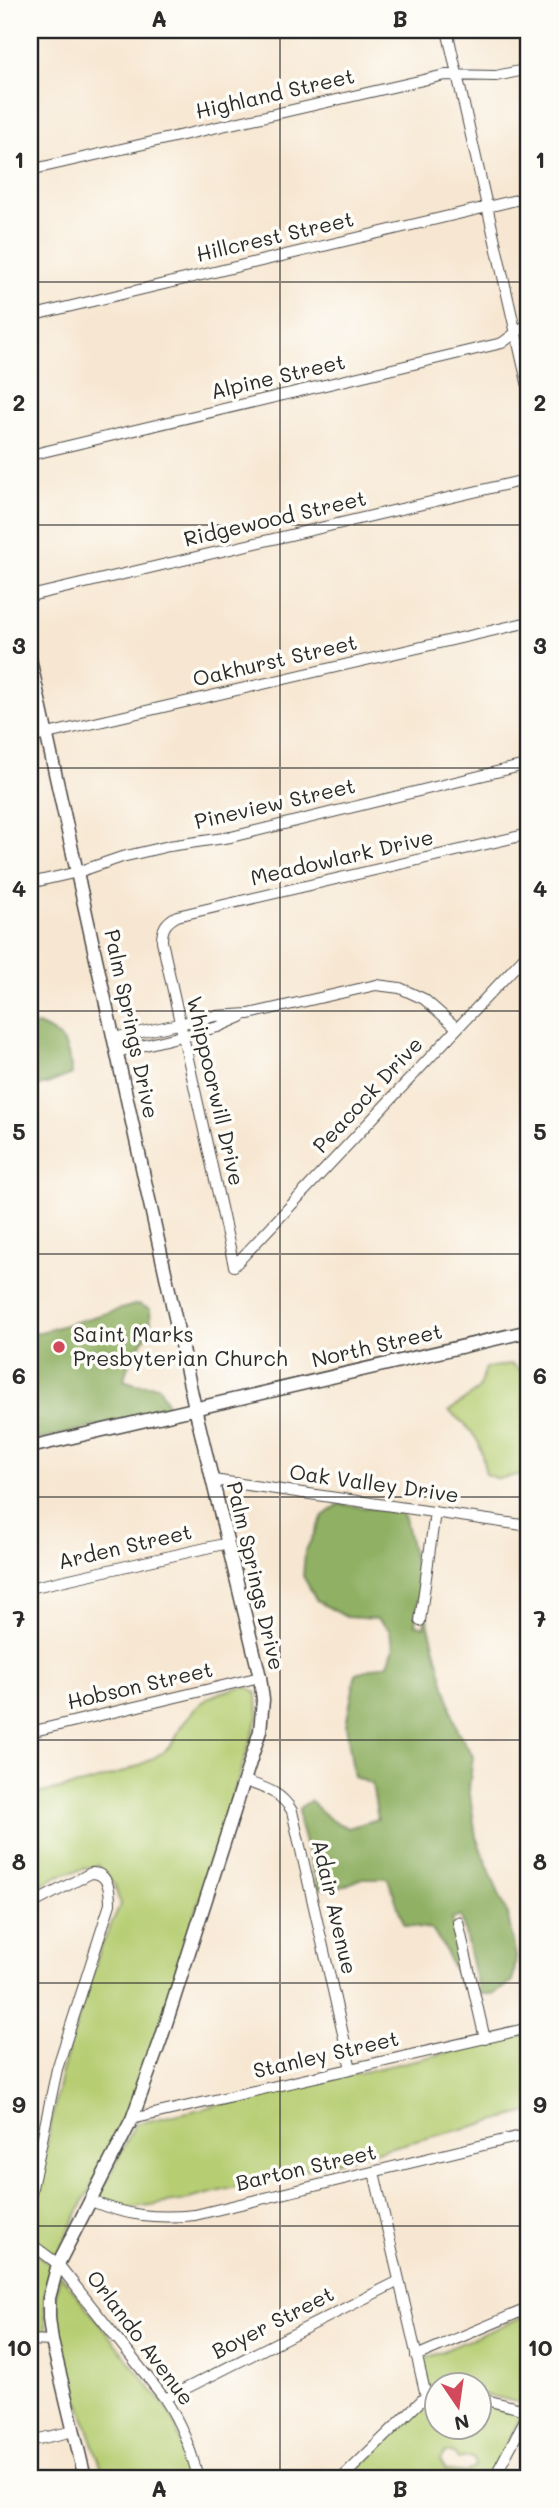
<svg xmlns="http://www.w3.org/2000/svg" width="559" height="2508" font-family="Mali,sans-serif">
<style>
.green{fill:#b6cd72;stroke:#707c4e;stroke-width:2;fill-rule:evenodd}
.forest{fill:#90b064;stroke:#5e6e48;stroke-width:2}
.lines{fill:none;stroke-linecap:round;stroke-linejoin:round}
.minor-casing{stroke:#4a4744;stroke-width:12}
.tertiary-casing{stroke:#4a4744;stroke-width:15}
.minor{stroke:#fff;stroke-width:10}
.tertiary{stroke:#fff;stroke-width:12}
.grid{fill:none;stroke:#2b2b2b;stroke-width:2;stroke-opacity:0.55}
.poi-dot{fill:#d1495b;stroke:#fdfcf7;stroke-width:2.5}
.labels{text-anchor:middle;stroke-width:7;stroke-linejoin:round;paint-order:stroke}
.street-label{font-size:21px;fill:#2b2b2b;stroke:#fdfcf7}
.poi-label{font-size:21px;fill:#2b2b2b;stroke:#fdfcf7;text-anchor:start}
.neatline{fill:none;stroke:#2b2b2b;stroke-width:2.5}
.grid-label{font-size:23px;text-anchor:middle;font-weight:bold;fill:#2b2b2b}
</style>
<rect width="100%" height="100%" fill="#fdfcf7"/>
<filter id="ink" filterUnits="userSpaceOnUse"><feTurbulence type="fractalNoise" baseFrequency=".0143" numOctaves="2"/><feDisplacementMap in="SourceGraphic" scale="14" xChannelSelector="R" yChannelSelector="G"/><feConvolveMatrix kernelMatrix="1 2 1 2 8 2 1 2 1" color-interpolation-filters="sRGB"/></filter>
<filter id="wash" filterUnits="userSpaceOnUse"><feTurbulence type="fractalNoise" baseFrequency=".00686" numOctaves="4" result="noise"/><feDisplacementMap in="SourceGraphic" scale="28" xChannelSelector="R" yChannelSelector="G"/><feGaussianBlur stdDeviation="1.57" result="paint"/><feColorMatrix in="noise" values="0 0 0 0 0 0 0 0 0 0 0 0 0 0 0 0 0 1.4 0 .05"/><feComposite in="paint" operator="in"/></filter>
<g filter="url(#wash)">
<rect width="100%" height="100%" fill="#f7e7d2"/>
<!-- green -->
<path class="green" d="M512,1364L529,1377V1473L497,1479L486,1474C483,1464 482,1448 477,1440C470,1428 460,1420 449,1411L478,1390L486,1368Z
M246,1686L257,1693L258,1717L156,2037L128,2114L56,2256L30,2237V2222L62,2071L101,1947L120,1905L115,1885L98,1865L57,1876L30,1892V1795C72,1787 132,1776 167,1749C173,1745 177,1734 181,1727C201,1697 212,1694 246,1686Z
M529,2034V2112L181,2201L128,2208L98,2199L135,2124Z
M30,2249L52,2266L44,2298L47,2336L30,2335Z
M60,2274L164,2405L174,2421L192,2478H105L74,2387C51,2359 52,2307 60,2274Z
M529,2314V2405L479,2393L478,2386H436V2388L430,2389L422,2360Z
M436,2399V2428H478L481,2419L479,2404L522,2415L488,2478H349L429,2400ZM445,2452L454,2453L458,2459L470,2457L474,2459L475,2467L465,2473L446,2470L440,2460Z"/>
<!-- forest -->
<path class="forest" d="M38,1025C65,1036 68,1046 72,1074L47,1084L30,1088V1027Z
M138,1304L150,1309L151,1330C139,1346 128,1359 124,1380L135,1384L159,1386L169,1409L30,1442V1335Z
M339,1504L399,1512L405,1518L420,1589L415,1624L424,1627L426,1615L457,1730L473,1756L469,1788L476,1837L508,1916L516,1957L513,1981L494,1994H479L461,1916L452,1919L468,1990L461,1986L442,1944L431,1929L405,1925C397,1910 396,1894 387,1878H363L334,1890L318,1888L299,1822V1808L310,1801L331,1820L348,1828L378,1819L372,1784L354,1777L346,1725L356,1673L388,1664L394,1648L389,1629L377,1619L346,1617L317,1601L303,1576L305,1552L323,1516Z"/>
</g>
<g filter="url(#ink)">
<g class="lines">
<!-- minor casing -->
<g class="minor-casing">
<path id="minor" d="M447,30L529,391
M30,170L445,75L496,76L529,69
M30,316L529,197
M30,455L502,343L529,323
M30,596L529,479
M30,738L529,622
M30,883L78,872L122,857L169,846L231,837L529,764
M114,1038L215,1016L249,1014L376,985L400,988L424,999L457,1028
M117,1052L218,1027L241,1017
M234,1266L162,941C162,928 166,922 177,916L529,834
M234,1266L529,952
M213,1480L529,1526
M30,1588L228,1543
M420,1621L435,1512
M30,1732L260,1677
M245,1781C265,1788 281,1792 292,1811L351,2069
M30,1905L91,1873C108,1872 110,1890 110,1904L57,2069L30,2197
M458,1922L485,2039
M132,2119L529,2028
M374,2172L426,2396
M91,2201C128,2216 156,2219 195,2215L529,2134
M30,2243L58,2264L165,2399C182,2425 191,2449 198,2478
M30,2340L52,2341
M416,2356L529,2308
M478,2398L529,2411
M165,2399L399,2281
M30,2441L74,2431
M342,2478L426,2396L436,2393
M494,2478L529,2412"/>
</g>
<!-- tertiary casing -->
<g class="tertiary-casing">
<path id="tertiary" d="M30,659L195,1408L260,1677L263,1700L260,1731L161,2039L132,2119L58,2264L49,2298V2318L52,2341L85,2478
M30,1447L529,1331"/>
</g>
<!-- minor -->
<use href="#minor" class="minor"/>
<!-- tertiary -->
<use href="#tertiary" class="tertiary"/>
</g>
</g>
<!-- grid -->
<path class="grid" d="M280,30V2478M30,282H529M30,525H529M30,768H529M30,1011H529M30,1254H529M30,1497H529M30,1740H529M30,1983H529M30,2226H529"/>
<!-- markers -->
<circle class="poi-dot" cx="59" cy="1347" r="7"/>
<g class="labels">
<!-- street labels -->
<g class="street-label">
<text transform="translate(275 94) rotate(-13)" y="7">Highland Street</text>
<text transform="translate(275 237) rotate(-13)" y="7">Hillcrest Street</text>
<text transform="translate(278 377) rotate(-13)" y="7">Alpine Street</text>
<text transform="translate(275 519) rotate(-13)" y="7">Ridgewood Street</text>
<text transform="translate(275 661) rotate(-13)" y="7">Oakhurst Street</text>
<text transform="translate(275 804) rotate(-13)" y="7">Pineview Street</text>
<text transform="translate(342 858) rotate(-13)" y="7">Meadowlark Drive</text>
<text transform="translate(131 1024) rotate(78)" y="7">Palm Springs Drive</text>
<text transform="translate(215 1091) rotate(77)" y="7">Whippoorwill Drive</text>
<text transform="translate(368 1095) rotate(-47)" y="7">Peacock Drive</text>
<text transform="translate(377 1346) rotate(-13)" y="7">North Street</text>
<text transform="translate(374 1484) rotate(8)" y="7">Oak Valley Drive</text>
<text transform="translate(125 1547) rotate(-13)" y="7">Arden Street</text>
<text transform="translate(255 1576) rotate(77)" y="7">Palm Springs Drive</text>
<text transform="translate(140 1686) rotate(-13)" y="7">Hobson Street</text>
<text transform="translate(334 1907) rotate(77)" y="7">Adair Avenue</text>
<text transform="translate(326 2055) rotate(-13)" y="7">Stanley Street</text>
<text transform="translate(306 2168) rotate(-13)" y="7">Barton Street</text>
<text transform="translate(273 2323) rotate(-27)" y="7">Boyer Street</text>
<text transform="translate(140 2338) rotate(53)" y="7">Orlando Avenue</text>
</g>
<!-- poi labels -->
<g class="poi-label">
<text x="73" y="1342">Saint Marks<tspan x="73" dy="24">Presbyterian Church</tspan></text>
</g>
</g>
<!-- margin -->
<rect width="559" height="2508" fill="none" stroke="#fdfcf7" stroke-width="77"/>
<!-- north arrow -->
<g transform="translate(458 2406) rotate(167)"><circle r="33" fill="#fdfcf7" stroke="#a9a8a5" stroke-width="2"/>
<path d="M0-5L12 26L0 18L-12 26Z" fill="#d1495b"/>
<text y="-10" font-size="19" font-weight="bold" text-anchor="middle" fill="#2b2b2b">N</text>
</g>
<rect x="38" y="38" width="482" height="2432" class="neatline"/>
<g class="grid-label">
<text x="159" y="27">A</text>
<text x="400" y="27">B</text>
<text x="19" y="168">1</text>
<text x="540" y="168">1</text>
<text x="19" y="411">2</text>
<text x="540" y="411">2</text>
<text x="19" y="654">3</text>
<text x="540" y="654">3</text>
<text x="19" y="897">4</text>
<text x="540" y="897">4</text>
<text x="19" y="1140">5</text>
<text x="540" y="1140">5</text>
<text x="19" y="1384">6</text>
<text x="540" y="1384">6</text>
<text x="19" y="1627">7</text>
<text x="540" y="1627">7</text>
<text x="19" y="1870">8</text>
<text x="540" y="1870">8</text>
<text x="19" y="2113">9</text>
<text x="540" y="2113">9</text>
<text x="19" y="2356">10</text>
<text x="540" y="2356">10</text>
<text x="159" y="2497">A</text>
<text x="400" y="2497">B</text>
</g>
</svg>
